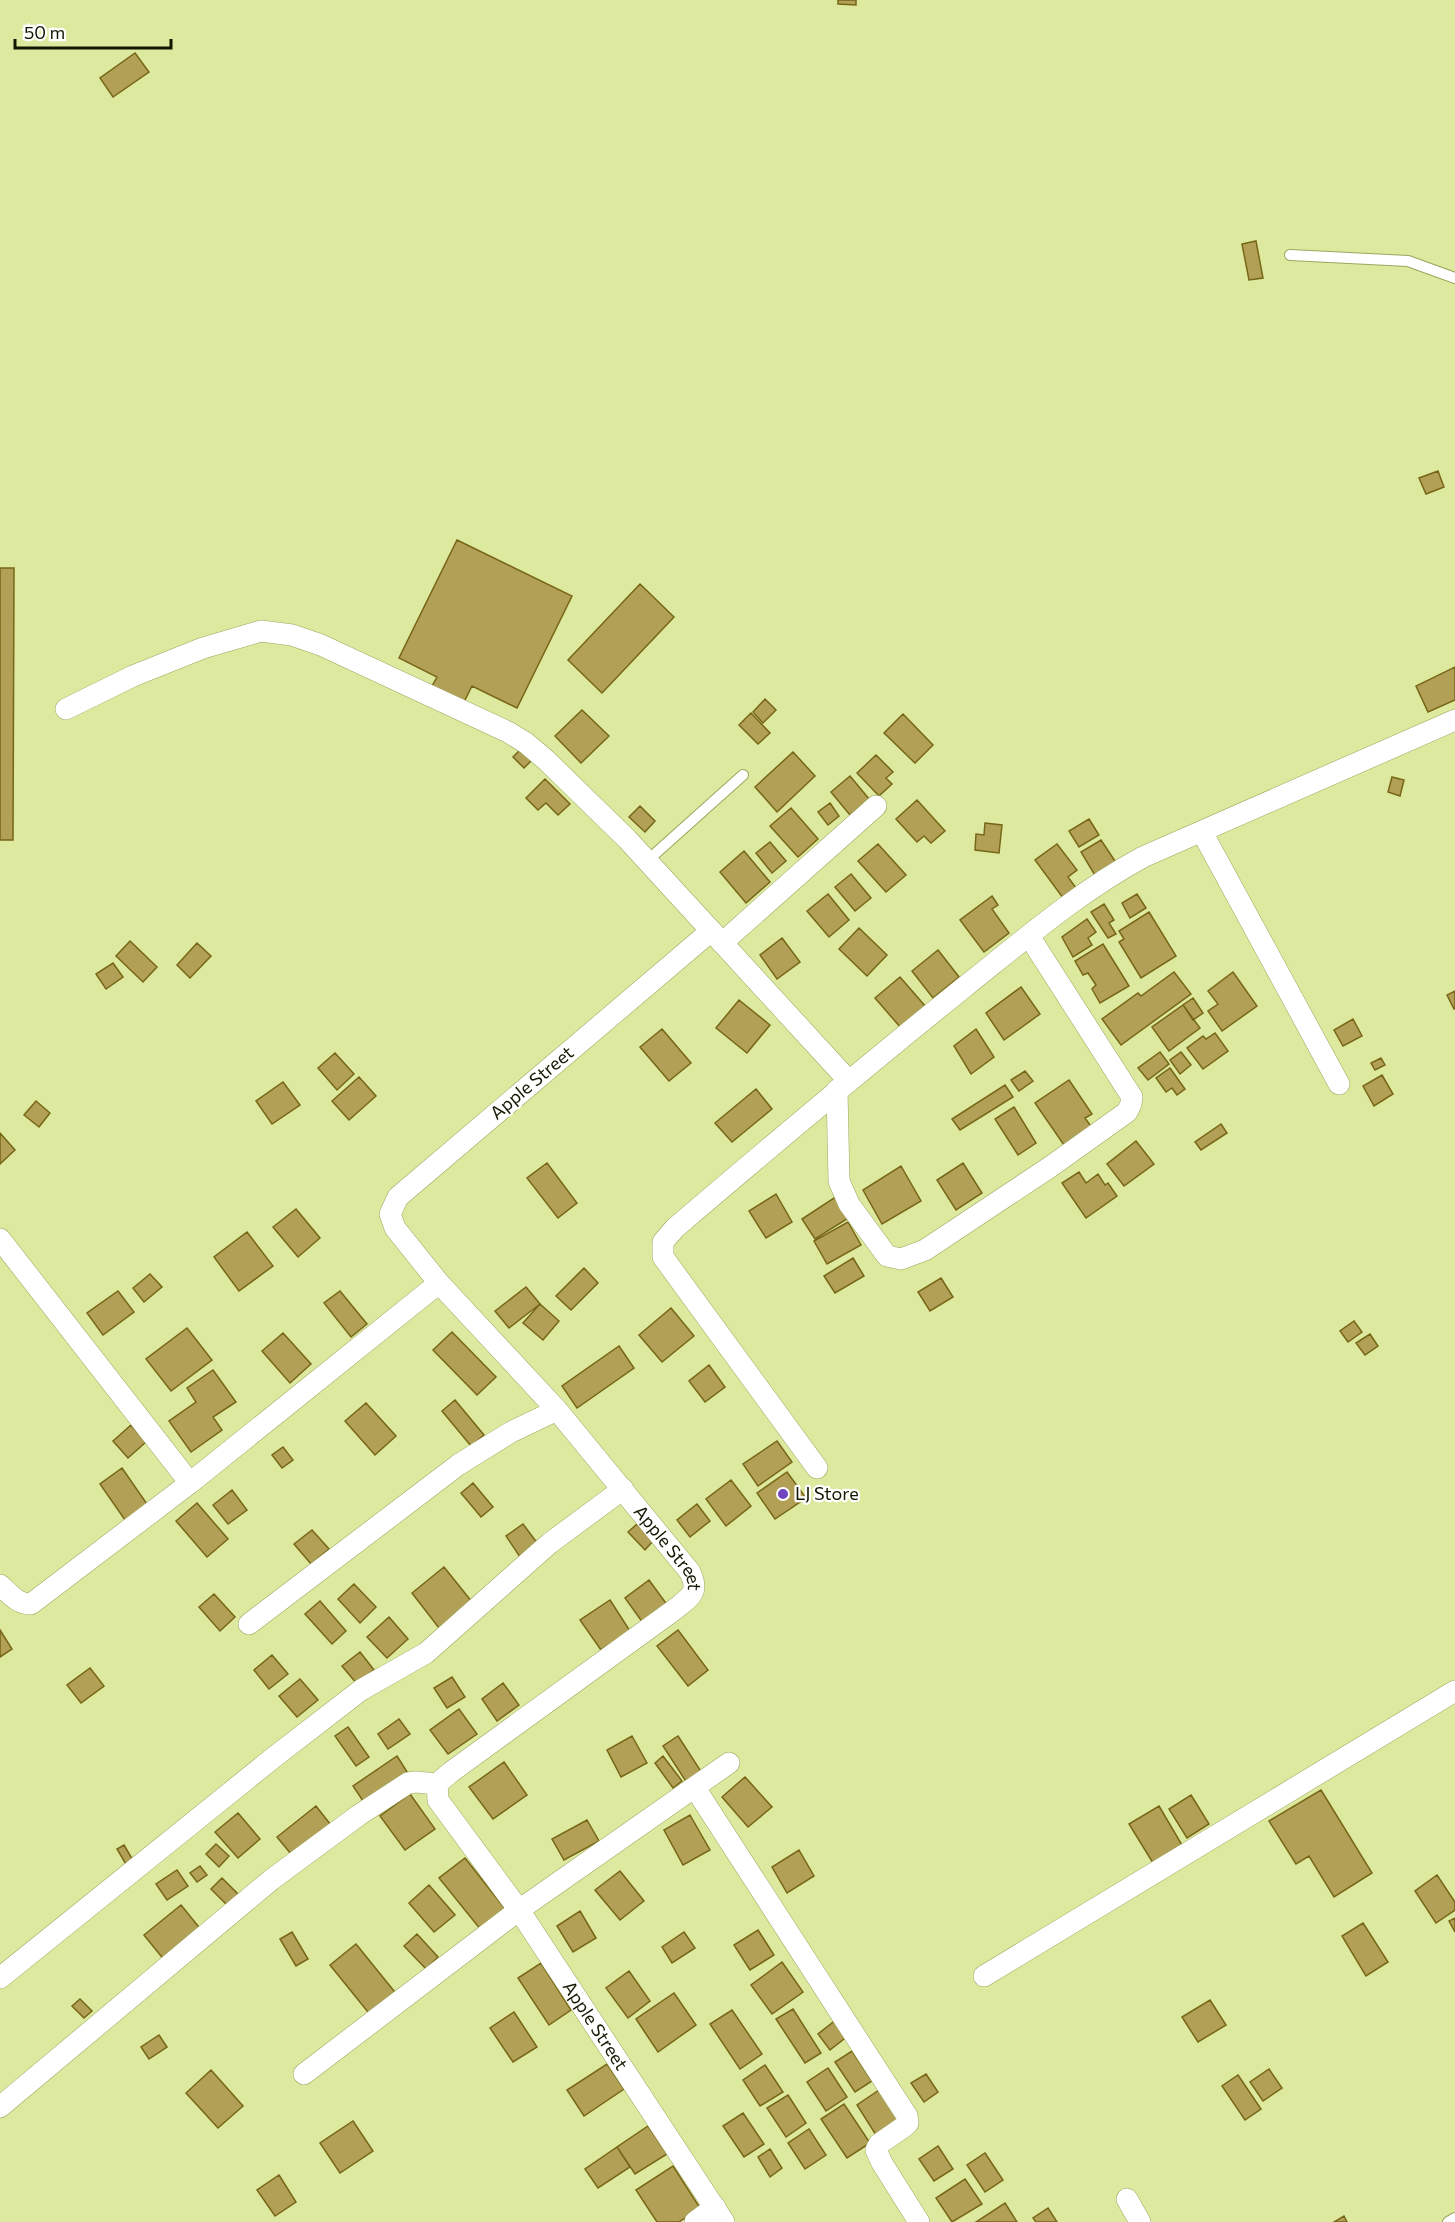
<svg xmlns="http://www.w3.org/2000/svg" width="1455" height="2222" font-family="Commissioner,sans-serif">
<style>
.building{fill:#b2a057;stroke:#776616;stroke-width:1.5}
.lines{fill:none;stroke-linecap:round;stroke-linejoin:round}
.lane-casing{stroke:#9ca75f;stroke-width:12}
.street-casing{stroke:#9ca75f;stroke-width:22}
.lane{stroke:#fff;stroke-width:10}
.street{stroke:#fff;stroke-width:21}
.poi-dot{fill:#7044bc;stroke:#fff;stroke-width:2}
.labels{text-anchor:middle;stroke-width:4.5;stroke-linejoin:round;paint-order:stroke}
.street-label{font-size:18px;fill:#141700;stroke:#fff}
.poi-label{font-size:18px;fill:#141700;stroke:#fff;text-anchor:start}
</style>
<rect width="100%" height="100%" fill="#dce99e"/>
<!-- building -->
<path class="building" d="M838,0H856V5L838,4Z
M135,53L149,72L113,97L100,78Z
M1256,241L1263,278L1249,280L1242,244Z
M1438,471L1444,487L1426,494L1419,478Z
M457,540L572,596L517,708L472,686L464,702L432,686L437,677L399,658Z
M0,568H14L13,840H0Z
M640,584L674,617L602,693L568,660Z
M1455,667V700L1428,712L1416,686Z
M765,699L776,710L763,723L753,712Z
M582,710L609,736L581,763L555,736Z
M751,713L770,733L758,744L739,725Z
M903,714L933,745L915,763L884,733Z
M522,748L533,759L524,768L513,757Z
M793,752L815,776L777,812L755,787Z
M876,755L893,772L886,778L892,784L879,796L857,773Z
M850,776L869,799L850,815L831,792Z
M1392,777L1404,780L1400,796L1388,792Z
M545,779L570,804L558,815L546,803L538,810L526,798Z
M917,800L945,831L931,843L924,836L917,842L896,819Z
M830,803L839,816L828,825L818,812Z
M640,806L655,821L645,832L629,817Z
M791,808L818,839L798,857L770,826Z
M1089,819L1099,835L1079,847L1069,831Z
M985,823L1002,825L999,853L975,850L976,834L984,835Z
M1101,840L1117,864L1096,877L1081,852Z
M770,842L786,861L772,873L756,853Z
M878,844L906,875L886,892L858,861Z
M1057,844L1077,870L1068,877L1079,892L1066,902L1035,860Z
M744,851L770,882L746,903L720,872Z
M851,874L871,898L855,911L835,887Z
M828,894L849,920L829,937L807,911Z
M1137,894L1146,908L1130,918L1122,903Z
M992,896L998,905L992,909L1009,933L984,952L960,920Z
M1104,904L1114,920L1109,923L1116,934L1108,938L1091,912Z
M1149,912L1176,956L1141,978L1119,942L1124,939L1119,931Z
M1087,919L1096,932L1088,938L1092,945L1073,957L1062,937Z
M859,928L887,955L867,976L839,949Z
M782,938L800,962L777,979L760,955Z
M130,941L157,967L143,982L116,956Z
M197,943L211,956L190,978L177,965Z
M1103,944L1129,986L1100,1003L1092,989L1096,985L1088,973L1083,975L1075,961Z
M938,950L959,977L933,998L912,971Z
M113,963L123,977L106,989L96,974Z
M1174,972L1191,994L1121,1045L1102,1019L1138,993L1141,996Z
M1233,972L1257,1006L1222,1031L1208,1011L1218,1004L1208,991Z
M900,977L926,1007L901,1028L875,998Z
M1021,987L1040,1014L1004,1040L986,1013Z
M1455,991V1008L1454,1009L1447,995Z
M1193,998L1203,1013L1193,1020L1183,1005Z
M739,1000L770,1025L747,1053L716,1028Z
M1183,1005L1200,1028L1169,1051L1152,1027Z
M1353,1019L1362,1036L1343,1046L1334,1030Z
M662,1029L691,1063L669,1081L640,1047Z
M976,1029L994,1057L971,1074L954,1046Z
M1215,1033L1228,1051L1203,1069L1187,1048L1203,1036L1206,1039Z
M1160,1052L1169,1064L1148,1080L1138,1068Z
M1181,1052L1191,1065L1180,1074L1170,1060Z
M335,1053L354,1074L337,1090L318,1068Z
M1381,1058L1385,1065L1375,1070L1371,1063Z
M1170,1068L1185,1089L1177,1095L1172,1088L1166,1092L1156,1078Z
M1025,1071L1033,1081L1019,1091L1011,1080Z
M1382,1075L1393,1094L1374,1106L1363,1086Z
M359,1077L376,1096L349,1120L332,1101Z
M1069,1080L1092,1114L1085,1118L1093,1129L1066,1148L1035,1103Z
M283,1082L300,1105L272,1124L256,1101Z
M1005,1085L1013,1097L960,1130L952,1119Z
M756,1089L772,1109L732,1142L715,1123Z
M36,1101L50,1113L39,1127L24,1115Z
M1014,1107L1036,1143L1018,1155L995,1119Z
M1221,1124L1227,1133L1201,1150L1195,1142Z
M0,1133L15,1150L0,1164Z
M1136,1141L1154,1164L1124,1186L1107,1164Z
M547,1163L577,1203L558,1218L527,1178Z
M963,1163L982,1193L956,1210L937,1180Z
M901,1166L921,1201L882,1224L863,1190Z
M1079,1172L1086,1183L1098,1174L1105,1185L1108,1183L1117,1196L1086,1218L1062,1183Z
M776,1194L792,1222L766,1238L749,1211Z
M837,1196L850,1217L815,1239L802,1219Z
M296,1209L320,1238L298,1257L273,1227Z
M848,1222L861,1245L827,1264L814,1241Z
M247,1232L273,1266L239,1291L214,1257Z
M853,1258L864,1276L835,1293L824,1276Z
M584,1268L598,1283L571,1310L556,1296Z
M150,1274L162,1287L144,1302L133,1288Z
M941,1278L953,1297L930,1311L918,1292Z
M526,1287L540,1304L509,1328L495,1311Z
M118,1291L134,1312L103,1335L87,1313Z
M340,1291L367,1324L351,1337L324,1303Z
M540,1304L559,1321L543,1340L523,1323Z
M671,1308L694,1336L662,1362L639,1335Z
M1354,1321L1362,1332L1348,1342L1340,1331Z
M187,1328L212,1360L171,1391L146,1359Z
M452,1332L496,1377L477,1395L433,1350Z
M283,1333L311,1364L290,1383L262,1351Z
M1370,1334L1378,1346L1365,1355L1356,1343Z
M619,1346L634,1368L577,1408L562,1386Z
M709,1365L725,1387L705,1402L689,1381Z
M213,1370L236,1402L213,1417L222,1430L191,1452L169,1421L196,1402L187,1388Z
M455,1400L484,1435L471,1446L442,1411Z
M366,1403L396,1436L375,1455L345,1421Z
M131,1425L146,1442L128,1458L113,1441Z
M777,1441L792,1462L758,1486L743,1464Z
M283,1447L293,1460L282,1468L272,1455Z
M122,1468L147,1504L125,1520L100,1484Z
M787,1472L806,1498L775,1519L757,1493Z
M731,1480L751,1506L726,1526L706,1499Z
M473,1483L493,1507L481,1517L461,1493Z
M232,1490L247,1510L228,1524L213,1505Z
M197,1503L228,1539L207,1557L176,1521Z
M697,1504L710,1521L690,1537L677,1520Z
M523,1524L538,1544L520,1557L506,1536Z
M637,1524L653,1541L645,1550L628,1532Z
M312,1530L329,1549L311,1564L294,1544Z
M444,1567L472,1602L439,1628L412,1593Z
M649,1580L668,1606L643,1623L625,1598Z
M354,1584L376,1607L360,1623L338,1599Z
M214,1594L235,1617L220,1631L199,1607Z
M610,1600L630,1631L601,1650L580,1620Z
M320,1601L346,1631L332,1644L305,1614Z
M389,1617L408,1639L387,1658L367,1637Z
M0,1630L12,1649L0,1657Z
M678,1630L708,1670L688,1686L657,1646Z
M360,1652L374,1670L357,1684L342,1666Z
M272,1655L288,1674L269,1689L254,1670Z
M90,1668L104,1686L81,1703L67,1685Z
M452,1677L465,1697L447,1708L434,1688Z
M300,1679L318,1700L297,1717L279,1696Z
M503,1683L519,1705L497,1721L482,1699Z
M459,1709L477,1734L448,1754L430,1730Z
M399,1719L410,1734L388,1749L378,1734Z
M348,1727L369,1757L356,1766L335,1736Z
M632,1736L647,1763L621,1777L607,1750Z
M678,1736L702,1773L687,1783L663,1746Z
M397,1756L409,1775L365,1804L353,1786Z
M663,1756L682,1781L673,1788L655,1763Z
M504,1762L527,1795L493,1819L469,1787Z
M745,1777L772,1807L748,1827L722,1797Z
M1321,1790L1372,1873L1334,1897L1309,1856L1296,1864L1269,1821Z
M410,1794L435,1829L405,1850L380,1816Z
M1191,1795L1209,1824L1187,1838L1169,1809Z
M316,1806L334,1829L296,1860L277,1837Z
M1159,1806L1182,1845L1153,1863L1129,1824Z
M238,1813L260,1839L238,1858L215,1832Z
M690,1815L710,1850L683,1865L664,1830Z
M587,1820L599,1841L564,1860L552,1839Z
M216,1844L229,1856L219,1867L206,1854Z
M124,1845L134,1862L127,1866L117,1849Z
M799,1850L814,1876L787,1893L772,1867Z
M465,1858L506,1910L481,1930L439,1878Z
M200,1866L207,1875L197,1882L190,1873Z
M177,1870L188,1886L167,1900L156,1884Z
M620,1871L644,1901L620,1920L595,1890Z
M1437,1875L1455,1902V1910L1436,1923L1415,1891Z
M222,1878L242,1898L231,1909L211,1889Z
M429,1885L455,1915L434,1932L409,1903Z
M181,1905L202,1931L165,1961L144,1935Z
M580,1911L596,1938L573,1952L557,1926Z
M1455,1918V1932L1449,1921Z
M1363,1923L1388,1962L1366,1976L1342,1936Z
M758,1930L774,1955L750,1970L734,1945Z
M292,1932L308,1959L296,1966L280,1939Z
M684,1932L695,1948L672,1963L662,1947Z
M417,1934L438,1957L426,1969L404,1946Z
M356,1944L398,1996L372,2017L330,1965Z
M782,1962L803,1992L772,2014L751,1985Z
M541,1963L571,2010L549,2025L518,1978Z
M629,1971L650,2001L628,2018L606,1988Z
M674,1993L696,2025L658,2052L636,2019Z
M80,1999L92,2011L84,2018L72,2006Z
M1210,2000L1226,2025L1198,2042L1182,2017Z
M793,2009L821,2053L805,2063L776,2019Z
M732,2010L762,2054L740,2069L710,2024Z
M514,2012L537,2047L513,2062L490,2028Z
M837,2019L849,2035L830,2050L818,2034Z
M159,2035L167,2047L149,2059L141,2047Z
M852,2051L872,2081L855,2092L835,2062Z
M607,2064L624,2089L584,2116L567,2090Z
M765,2065L783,2092L760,2106L743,2080Z
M828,2068L847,2097L826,2111L807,2082Z
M1269,2069L1282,2088L1263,2101L1250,2082Z
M211,2070L243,2106L218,2128L186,2093Z
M926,2074L938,2092L924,2102L911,2083Z
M1238,2075L1261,2109L1245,2120L1222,2086Z
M879,2090L899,2120L876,2135L857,2105Z
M788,2095L806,2123L786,2137L767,2108Z
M844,2104L870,2143L847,2158L821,2119Z
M743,2113L764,2144L744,2157L723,2126Z
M353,2121L373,2151L340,2173L320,2143Z
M648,2126L667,2154L635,2174L617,2147Z
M809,2129L826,2155L805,2169L788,2143Z
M938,2146L953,2169L934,2181L919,2159Z
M617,2147L630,2167L598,2188L585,2169Z
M770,2149L782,2168L770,2177L758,2157Z
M985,2153L1003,2180L985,2192L967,2165Z
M673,2166L700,2208L679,2222H657L636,2190Z
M279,2175L296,2202L275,2216L257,2190Z
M965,2179L982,2204L952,2222L936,2198Z
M1005,2203L1017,2222H976Z
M1048,2208L1057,2222H1036L1033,2218Z
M1344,2216L1347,2222H1334Z"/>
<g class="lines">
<!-- lane casing -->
<g class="lane-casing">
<path id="lane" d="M1290,255L1408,261L1455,278
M647,861L743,775
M1448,2222L1455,2218"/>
</g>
<!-- street casing -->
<g class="street-casing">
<g id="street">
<path d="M66,709L133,676L203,648L261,631L292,635L321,645L508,732L526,743L546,760L627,839L848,1080"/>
<path d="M1202,832L1339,1084"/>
<path id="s1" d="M711,931L398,1197L390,1214L395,1228L439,1283L557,1410L690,1572C700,1593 690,1597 674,1610L451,1772L437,1784L438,1800L519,1910L724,2222"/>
<path d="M722,943L876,806"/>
<path d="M837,1090L839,1181L849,1204L887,1256L901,1259L925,1250L1050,1167L1127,1112L1131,1104L1132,1097L1029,936"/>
<path d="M0,1239L190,1483"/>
<path d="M817,1468L663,1257V1242L675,1228C770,1147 865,1067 962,989C1021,942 1077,893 1143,857L1455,720"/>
<path d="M0,1585C10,1594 17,1604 31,1604L190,1483L439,1283"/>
<path d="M249,1624L458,1465L511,1432L557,1410"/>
<path d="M695,1788L907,2116L908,2123L905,2126L879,2144L876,2150L882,2163L919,2222"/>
<path d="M984,1976L1455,1691"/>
<path d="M0,1978L273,1758L361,1690L426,1653L550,1543L623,1489"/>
<path d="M304,2074L519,1910L729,1763"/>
<path d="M0,2107L271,1880L359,1815L408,1783L416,1782L437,1784"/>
<path d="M1127,2199L1140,2222"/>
<path d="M695,2222L715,2207"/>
</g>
</g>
<!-- lane -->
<use href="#lane" class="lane"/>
<!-- street -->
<use href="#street" class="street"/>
</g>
<!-- markers -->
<circle class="poi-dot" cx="783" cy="1494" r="6"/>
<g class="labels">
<!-- street labels -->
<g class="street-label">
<text transform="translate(532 1083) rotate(-40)" y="6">Apple Street</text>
<text dy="6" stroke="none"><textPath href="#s1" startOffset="866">Apple Street</textPath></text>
<text dy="6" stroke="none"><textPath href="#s1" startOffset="1530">Apple Street</textPath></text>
</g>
<!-- poi labels -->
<g class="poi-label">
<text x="795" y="1500">LJ Store</text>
</g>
</g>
<!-- scale -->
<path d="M15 39v9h156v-9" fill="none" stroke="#141700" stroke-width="3"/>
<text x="24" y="39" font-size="18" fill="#141700" stroke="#ffffff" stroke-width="4.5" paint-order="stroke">50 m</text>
</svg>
